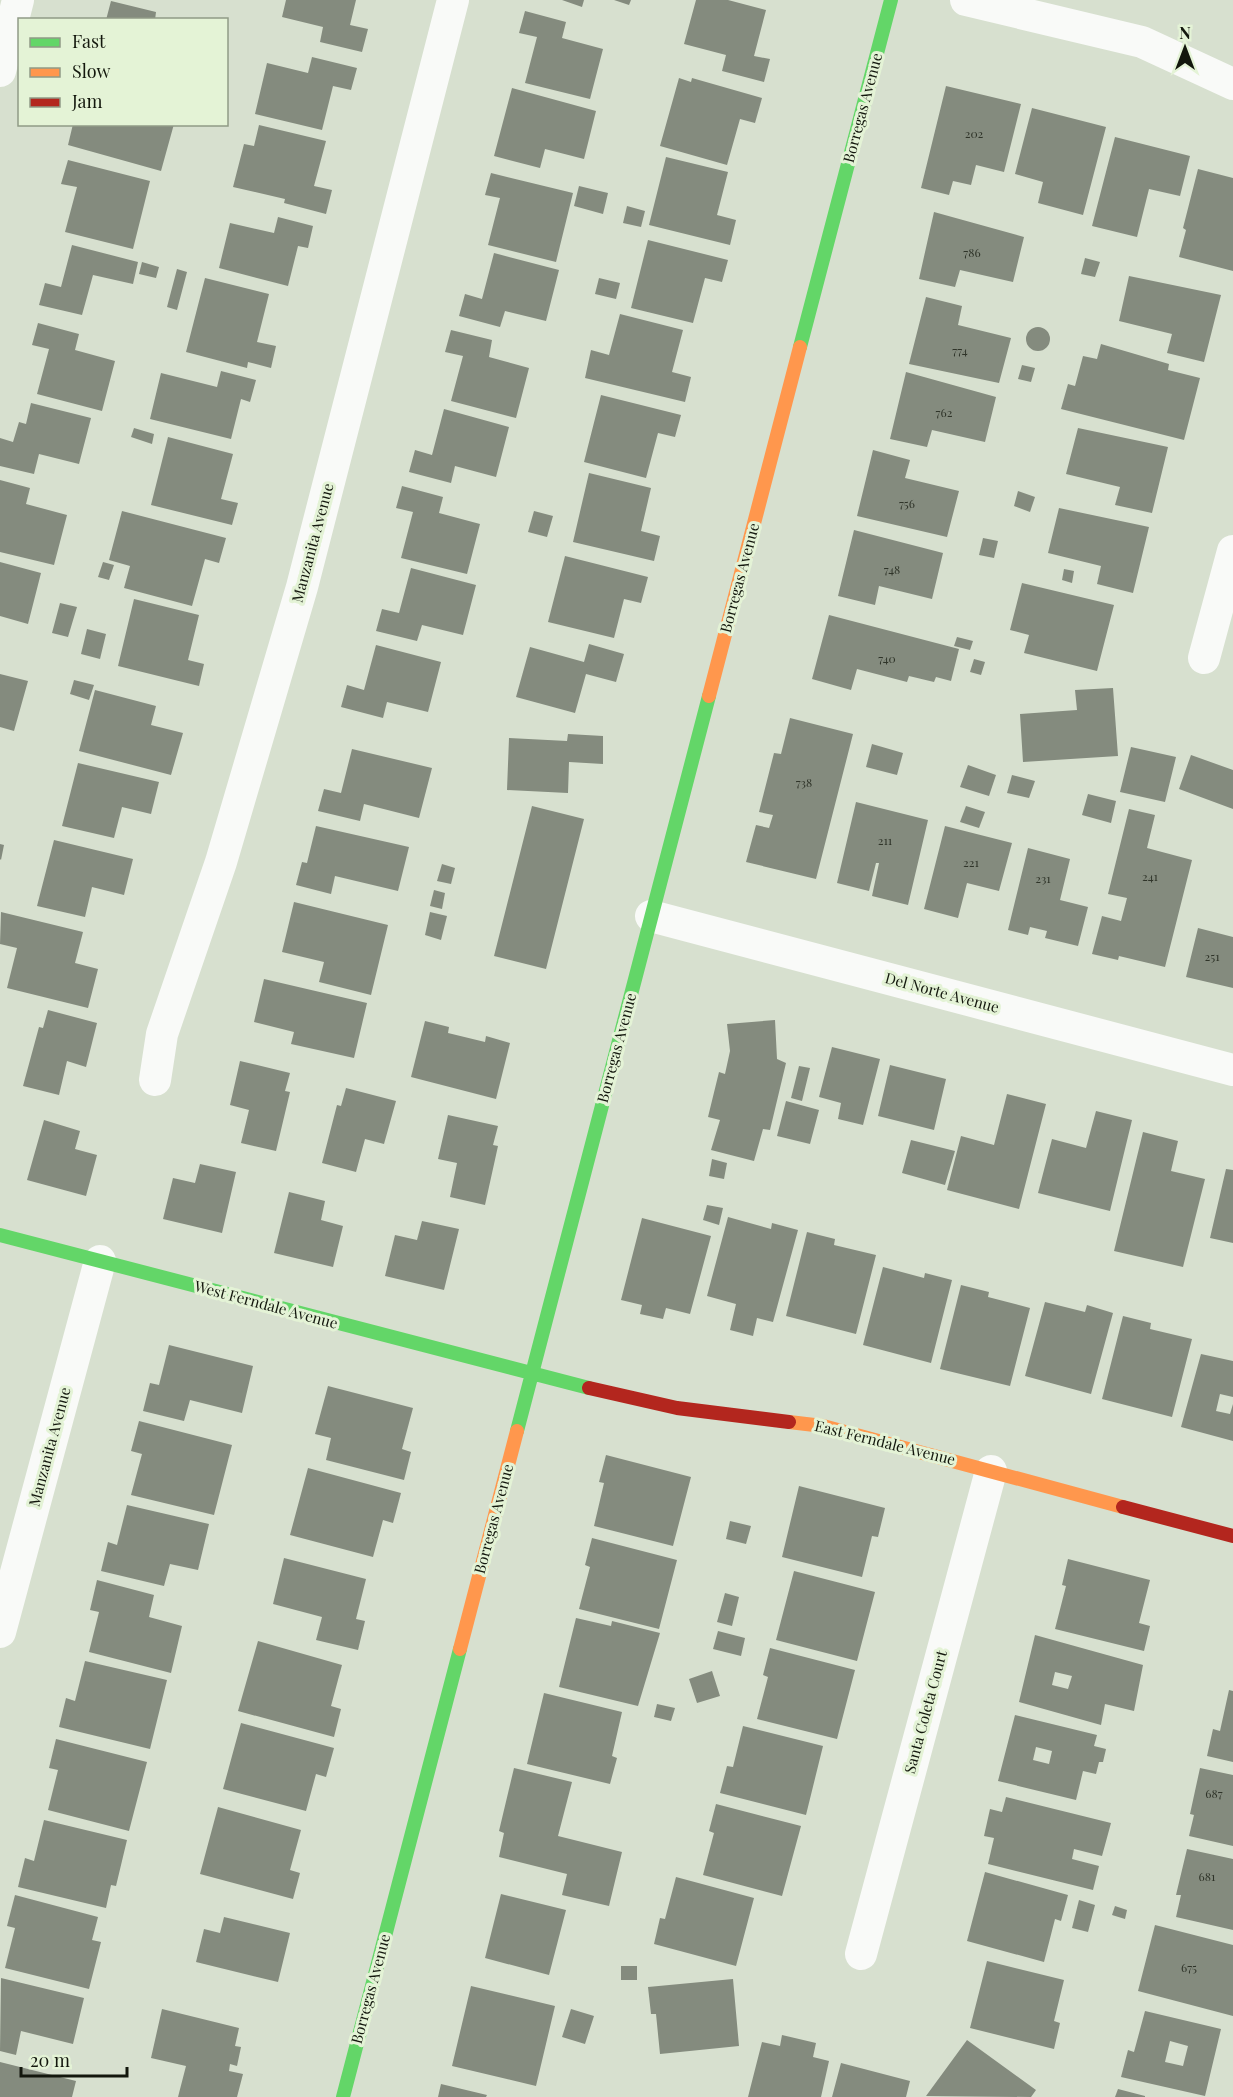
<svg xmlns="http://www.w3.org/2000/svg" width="1233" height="2097" font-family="'Playfair Display',serif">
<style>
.building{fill:#848b7e;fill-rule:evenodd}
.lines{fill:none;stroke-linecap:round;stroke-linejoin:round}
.street{stroke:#f9faf8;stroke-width:32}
.fast{stroke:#63d668;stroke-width:14}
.slow{stroke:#ff974d;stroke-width:14}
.jam{stroke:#b3261e;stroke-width:14}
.labels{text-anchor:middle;stroke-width:6;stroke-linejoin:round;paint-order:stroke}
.number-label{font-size:12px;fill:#2f3429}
.street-label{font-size:15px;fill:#13170d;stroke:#e4f3d6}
</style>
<rect width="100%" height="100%" fill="#d7e0cf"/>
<!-- building -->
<path class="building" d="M286,0H356L350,25L368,29L362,52L320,42L323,27L282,17Z
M562,0H584L582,7Z
M614,0H631L629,5Z
M696,0H728L766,10L754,56L770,59L764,82L722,71L726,55L684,44Z
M111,1L156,12L155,20H106Z
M525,11L566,22L562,38L603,49L590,99L525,83L537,37L519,33Z
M312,57L357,68L351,90L333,86L322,130L255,114L267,63L308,73Z
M679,78L691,82L692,78L762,98L755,123L740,119L727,165L660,146Z
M946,86L1021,104L1004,172L976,165L971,185L953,181L949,195L921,188Z
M512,88L596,111L584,159L545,149L540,168L494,156Z
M1032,108L1106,127L1083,215L1038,203L1043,182L1015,174Z
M73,124L87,126L174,124L161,171L68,145Z
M259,125L326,141L314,186L332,190L326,214L284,203L285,199L233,187L244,144L254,146Z
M1115,137L1190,156L1180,196L1149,189L1137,237L1092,226Z
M666,157L728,172L717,215L736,220L730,245L649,225Z
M68,160L150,181L133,249L65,232L77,187L61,184Z
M1198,169L1233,178V271L1179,257L1186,230L1183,228Z
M491,173L573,193L556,262L488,245L500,198L485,195Z
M579,186L608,193L603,214L574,206Z
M627,206L645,211L641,227L623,223Z
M934,212L1024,237L1013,282L960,270L955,287L919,279Z
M278,217L313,226L308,248L298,246L288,286L219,268L230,223L274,233Z
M648,240L728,260L722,282L705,278L693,323L631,308Z
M72,245L138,262L133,284L93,275L82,315L39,305L45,283L61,287Z
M494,253L559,270L546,321L505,311L500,327L459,316L465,294L482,299Z
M1085,258L1100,262L1095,277L1081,274Z
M142,262L159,267L156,278L139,274Z
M177,269L187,272L177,310L167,307Z
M1129,276L1221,295L1204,362L1167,353L1172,334L1119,321Z
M205,278L269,294L257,342L276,346L271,368L248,362L247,368L186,352Z
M599,278L620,283L616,299L595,294Z
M926,297L962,306L958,325L1011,338L999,383L909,364Z
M620,314L683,330L672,372L691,377L685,402L585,378L591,350L609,355Z
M38,323L79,334L75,350L115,361L102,411L37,394L49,349L32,345Z
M1026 339a12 12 0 1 1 24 0a12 12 0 1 1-24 0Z
M451,330L492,340L489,357L529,368L516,418L451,401L463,356L445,352Z
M1101,344L1169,364L1168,370L1200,378L1184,440L1061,409L1068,384L1075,386L1083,356L1097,359Z
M1022,365L1035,368L1031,382L1018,379Z
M221,371L256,380L250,402L241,399L231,439L150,419L161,373L217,387Z
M906,372L996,397L985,442L932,430L927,447L890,439Z
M601,395L681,415L675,437L658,433L646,478L584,462Z
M31,403L91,418L79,464L39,454L34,474L0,466V438L13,442L19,422L26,424Z
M444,409L509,427L496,477L455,466L451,483L409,472L415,450L432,455Z
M134,428L154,434L152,444L131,437Z
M1078,428L1168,447L1152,513L1115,505L1120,487L1066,474Z
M168,437L233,454L221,499L238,503L232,525L151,505Z
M873,450L910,460L905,478L959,491L947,537L857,516Z
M589,473L651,488L641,531L660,536L654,561L573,542Z
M0,480L30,488L26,504L67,515L54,565L0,552Z
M402,486L443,497L439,513L480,524L467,574L401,558L413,512L396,508Z
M1018,491L1035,497L1030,512L1014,506Z
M1059,508L1149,527L1133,593L1097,584L1101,566L1048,553Z
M122,511L226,538L219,563L205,559L192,606L124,588L130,566L109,560Z
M534,511L553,516L547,537L528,532Z
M854,530L943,553L932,599L879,586L875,605L838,596Z
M983,538L998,541L994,558L979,555Z
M565,556L648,577L641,603L624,599L614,638L548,622Z
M0,562L41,573L28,624L0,616Z
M103,562L114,565L109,580L98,577Z
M411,568L476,585L463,635L422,625L417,641L376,631L382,609L399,613Z
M1064,569L1074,571L1072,583L1062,580Z
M1022,583L1114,605L1097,671L1024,653L1029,635L1010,630Z
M134,599L199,615L188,660L204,664L199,686L118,666Z
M60,603L77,607L68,637L52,633Z
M829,615L959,649L951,681L936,677L934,682L909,676L907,682L857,669L851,690L812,679Z
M87,629L106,634L100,659L81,654Z
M957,637L973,641L970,650L954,646Z
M589,644L624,654L616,682L586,674L575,713L516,697L530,647L584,662Z
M376,645L441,662L428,712L387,702L383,718L341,707L347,685L364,690Z
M974,659L985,662L981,675L970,672Z
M0,674L28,681L14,731L0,727Z
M74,680L94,685L89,700L70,694Z
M1113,688L1118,756L1023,762L1020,714L1077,710L1075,690Z
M95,690L156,706L151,725L183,733L171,775L79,751Z
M790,718L853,734L816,879L746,862L756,825L769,828L773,815L759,812L774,753L781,754Z
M568,734L603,736V764L569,762L568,793L507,790L509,738L567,741Z
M872,744L903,753L897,775L866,767Z
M1131,747L1176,757L1165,802L1120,792Z
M352,749L432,768L419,818L364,804L360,821L318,811L324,789L341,793Z
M1191,755L1233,770V809L1179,789Z
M78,763L159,782L151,814L122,807L114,838L62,826Z
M968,765L996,775L989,796L960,787Z
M1012,775L1035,781L1029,798L1007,793Z
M1088,794L1116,801L1111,823L1082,815Z
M856,802L928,820L908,905L872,896L879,863H876L869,891L837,883Z
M532,806L584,819L546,969L494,956Z
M966,806L985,812L979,828L960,822Z
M1129,809L1155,815L1147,848L1192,860L1165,967L1119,956L1118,960L1092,954L1102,916L1121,921L1127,898L1108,894Z
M316,826L409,847L398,891L335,876L331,894L296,885L302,862L307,863Z
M945,826L1012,843L999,891L967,883L958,918L924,909Z
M54,840L133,859L124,895L92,887L85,917L37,906Z
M0,844L4,845L1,860L0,859Z
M1028,848L1070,859L1060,900L1088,907L1078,946L1045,938L1047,931L1030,927L1028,935L1008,930Z
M442,864L455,868L451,884L437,881Z
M434,890L445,893L442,909L430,906Z
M294,902L388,925L371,995L319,982L324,962L282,952Z
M1,912L83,932L75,963L98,969L88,1008L7,988L17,948L0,944Z
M430,912L447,916L441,940L425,935Z
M1198,928L1233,937V988L1186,977Z
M264,979L367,1003L354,1058L291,1044L294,1032L254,1022Z
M48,1010L97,1023L86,1067L67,1061L59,1095L23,1086L39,1027L43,1028Z
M775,1020L777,1059L786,1063L770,1130L763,1129L754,1161L711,1150L720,1120L708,1117L719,1072L725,1074L730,1051L727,1024Z
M425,1021L449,1027L448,1033L485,1042L486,1036L510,1043L496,1099L411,1077Z
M832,1047L880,1059L863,1125L838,1119L841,1103L819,1097Z
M240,1061L290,1073L285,1091L290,1092L276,1151L241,1143L249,1110L230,1105Z
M890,1065L946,1079L934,1130L878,1116Z
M799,1066L810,1068L802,1101L791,1098Z
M346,1088L396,1101L384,1144L365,1139L356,1172L322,1163L337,1105L341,1106Z
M1007,1094L1046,1104L1019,1209L947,1190L961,1136L994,1145Z
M786,1101L819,1110L810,1144L777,1136Z
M1096,1111L1132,1120L1110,1211L1038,1193L1052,1139L1086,1148Z
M448,1115L498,1126L493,1145L498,1146L485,1205L450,1197L457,1163L438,1159Z
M44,1120L80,1131L75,1149L97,1155L86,1196L27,1180Z
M1143,1132L1178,1141L1171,1171L1205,1179L1183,1267L1114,1251Z
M911,1140L955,1151L945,1185L902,1173Z
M712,1159L727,1163L724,1179L709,1176Z
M200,1164L236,1172L222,1233L163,1219L173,1178L195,1183Z
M1226,1169L1233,1170V1243L1210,1238Z
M289,1192L325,1201L321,1220L343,1226L333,1267L274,1253Z
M707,1205L723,1208L719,1225L703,1220Z
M728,1217L771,1229L772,1223L798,1230L773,1322L757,1318L753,1336L730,1330L736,1304L707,1296Z
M642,1218L711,1236L690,1314L666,1308L663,1319L640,1314L642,1305L621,1300Z
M422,1221L459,1229L444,1290L385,1276L395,1235L417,1240Z
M807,1232L835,1239L834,1245L876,1255L856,1334L786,1316Z
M883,1267L924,1278L925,1273L952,1280L931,1363L863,1345Z
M961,1285L989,1292L988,1297L1030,1308L1010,1386L940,1369Z
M1045,1302L1085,1312L1087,1305L1113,1313L1091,1394L1025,1376Z
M1123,1316L1151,1323L1150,1329L1192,1339L1172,1417L1102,1399Z
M169,1345L253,1366L242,1413L190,1400L184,1421L143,1411L150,1383L159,1385Z
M1201,1354L1233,1361V1397L1220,1394L1216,1411L1230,1414L1233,1404V1441L1181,1427Z
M328,1386L413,1408L402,1449L411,1452L404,1480L326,1460L331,1438L315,1434Z
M139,1421L232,1445L214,1515L131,1495L142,1454L131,1451Z
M606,1455L691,1477L673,1546L594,1526L604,1483L599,1482Z
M308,1468L401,1493L393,1523L383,1520L373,1557L290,1535Z
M799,1486L885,1508L878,1537L872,1536L862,1577L782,1557Z
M127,1505L209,1524L198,1570L170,1564L164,1586L101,1571L108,1542L117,1545Z
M730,1521L751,1526L746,1544L726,1539Z
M592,1538L677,1560L659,1629L579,1609L590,1567L585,1565Z
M284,1558L366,1579L356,1619L365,1621L358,1650L316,1640L322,1617L273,1604Z
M1068,1559L1150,1580L1139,1623L1150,1626L1144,1651L1055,1629L1066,1586L1062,1585Z
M794,1571L875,1592L857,1661L776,1640Z
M97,1580L154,1595L149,1617L182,1626L171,1673L89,1652L99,1612L90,1610Z
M725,1593L739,1597L732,1626L717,1622Z
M576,1618L611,1626L612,1621L660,1633L638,1706L559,1687Z
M718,1631L745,1638L741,1656L713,1649Z
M1035,1635L1143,1665L1134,1711L1105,1704L1101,1725L1019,1702ZM1055,1672L1072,1676L1068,1689L1052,1685Z
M258,1641L342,1665L331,1706L341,1709L334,1737L238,1711Z
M770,1648L855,1670L837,1739L757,1719L768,1677L763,1675Z
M85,1661L167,1680L150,1749L59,1727L66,1698L75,1701Z
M712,1671L720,1696L697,1703L689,1679Z
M1229,1690L1233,1691V1762L1207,1756L1213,1729L1220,1731Z
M544,1693L622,1712L612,1756L617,1758L610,1784L527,1764Z
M657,1704L675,1708L671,1721L654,1717Z
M1015,1715L1097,1735L1094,1746L1106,1749L1103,1762H1099L1096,1774L1083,1771L1076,1800L998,1781ZM1036,1747L1052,1751L1049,1764L1033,1760Z
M241,1723L334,1748L326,1777L316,1774L306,1811L223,1789Z
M743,1726L823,1746L806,1815L720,1793L727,1766L733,1767Z
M56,1739L147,1762L129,1831L48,1810L58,1770L49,1768Z
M514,1768L572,1782L558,1836L622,1852L609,1906L562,1895L567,1874L499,1857L504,1833L499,1831Z
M1200,1768L1233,1775V1846L1189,1836L1194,1815L1190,1814Z
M1006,1797L1111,1823L1102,1856L1074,1849L1072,1859L1099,1866L1093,1890L988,1864L994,1838L984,1836L990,1809L1002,1812Z
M716,1804L801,1826L782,1896L703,1875L714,1833L709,1831Z
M218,1807L301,1830L290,1870L300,1873L293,1899L200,1874Z
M44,1820L127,1840L116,1886L111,1885L106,1908L18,1887L25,1858L34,1861Z
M1187,1849L1233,1859V1930L1176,1917L1181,1895H1176Z
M985,1872L1068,1895L1061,1921L1055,1919L1044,1962L967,1941Z
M676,1877L754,1898L736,1966L654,1944L660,1918L665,1919Z
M501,1894L566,1910L549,1975L485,1958Z
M15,1895L98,1917L92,1940L101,1942L89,1989L5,1968L15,1928L7,1926Z
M1079,1900L1095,1905L1088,1932L1072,1928Z
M1115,1906L1127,1910L1125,1919L1112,1915Z
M224,1917L290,1933L278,1982L196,1962L204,1929L220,1933Z
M1155,1925L1233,1945V2016L1138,1991Z
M987,1961L1064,1980L1054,2021L1060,2023L1054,2049L970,2028Z
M621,1966H637V1980H621Z
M1,1978L84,1998L73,2044L21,2031L16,2055L0,2051Z
M733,1979L739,2046L660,2054L656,2014H651L648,1987Z
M471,1986L555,2006L536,2086L452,2066Z
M162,2009L239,2028L235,2046L241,2047L237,2066L230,2064L229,2071L243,2074L237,2097H178L186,2066L151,2058Z
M571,2009L594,2016L585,2044L562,2037Z
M1145,2011L1221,2029L1205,2096L1121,2077L1128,2050L1134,2052ZM1170,2041L1188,2046L1183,2066L1165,2062Z
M782,2035L816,2043L813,2057L829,2061L821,2097H748L762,2042L780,2046Z
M967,2040L1036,2090L1031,2097L926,2096Z
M0,2062L76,2081L72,2097H0Z
M841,2063L910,2081L906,2097H832Z
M441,2084L487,2095L486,2097H438Z
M1118,2089L1145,2096V2097H1115Z"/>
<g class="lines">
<!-- street -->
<path class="street" d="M966,0L1142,42L1233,84
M0,71L18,0
M1204,658L1233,551
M651,916L1233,1070
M155,1080L162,1034L221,862L302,587L453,0
M0,1632L100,1261
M861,1954L991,1471"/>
<!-- fast -->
<path class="fast" d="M800,347L891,0
M0,1235L589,1388
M517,1431L709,696
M343,2097L460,1649"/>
<!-- slow -->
<path class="slow" d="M709,696L800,347
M789,1422L823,1426L1123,1507
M460,1649L517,1431"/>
<!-- jam -->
<path class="jam" d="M589,1388L677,1408L789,1422
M1123,1507L1233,1536"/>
</g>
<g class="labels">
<!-- number labels -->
<g class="number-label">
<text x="974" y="138">202</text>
<text x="972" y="257">786</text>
<text x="960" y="355">774</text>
<text x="944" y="417">762</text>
<text x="907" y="508">756</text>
<text x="892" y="574">748</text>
<text x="887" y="663">740</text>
<text x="804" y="787">738</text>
<text x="885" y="845">211</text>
<text x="971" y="867">221</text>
<text x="1150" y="881">241</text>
<text x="1043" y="883">231</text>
<text x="1212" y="961">251</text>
<text x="1214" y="1798">687</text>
<text x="1207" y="1881">681</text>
<text x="1189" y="1972">675</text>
</g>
<!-- street labels -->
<g class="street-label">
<text transform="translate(863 108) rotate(-75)" y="5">Borregas Avenue</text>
<text transform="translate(313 543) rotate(-75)" y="5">Manzanita Avenue</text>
<text transform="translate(740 578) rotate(-75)" y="5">Borregas Avenue</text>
<text transform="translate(942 993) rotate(15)" y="5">Del Norte Avenue</text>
<text transform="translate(617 1048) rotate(-75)" y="5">Borregas Avenue</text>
<text transform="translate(266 1305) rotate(15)" y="5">West Ferndale Avenue</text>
<text transform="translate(885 1443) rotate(14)" y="5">East Ferndale Avenue</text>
<text transform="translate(50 1447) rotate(-75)" y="5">Manzanita Avenue</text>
<text transform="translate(494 1519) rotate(-75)" y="5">Borregas Avenue</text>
<text transform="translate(926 1712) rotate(-75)" y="5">Santa Coleta Court</text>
<text transform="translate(371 1989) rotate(-75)" y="5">Borregas Avenue</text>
</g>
</g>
<!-- legend -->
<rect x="18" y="18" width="210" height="108" fill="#e4f3d6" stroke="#909b86" stroke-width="1.5"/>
<rect x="30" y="38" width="30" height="9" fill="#63d668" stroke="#909b86" stroke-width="1.5"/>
<text x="72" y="48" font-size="18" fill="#13170d">Fast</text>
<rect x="30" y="68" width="30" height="9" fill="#ff974d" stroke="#909b86" stroke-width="1.5"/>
<text x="72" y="78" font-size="18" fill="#13170d">Slow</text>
<rect x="30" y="98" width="30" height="9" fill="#b3261e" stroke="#909b86" stroke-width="1.5"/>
<text x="72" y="108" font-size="18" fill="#13170d">Jam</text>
<!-- north arrow -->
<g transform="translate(1185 48)" stroke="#e4f3d6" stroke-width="4.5" paint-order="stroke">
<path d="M0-4.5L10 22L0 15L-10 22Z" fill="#13170d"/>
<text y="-9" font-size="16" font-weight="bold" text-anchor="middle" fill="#13170d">N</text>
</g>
<!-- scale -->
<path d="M21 2067v9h106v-9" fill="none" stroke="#13170d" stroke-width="3"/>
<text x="30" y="2067" font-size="18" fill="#13170d" stroke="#e4f3d6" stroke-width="4.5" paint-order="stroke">20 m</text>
</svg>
